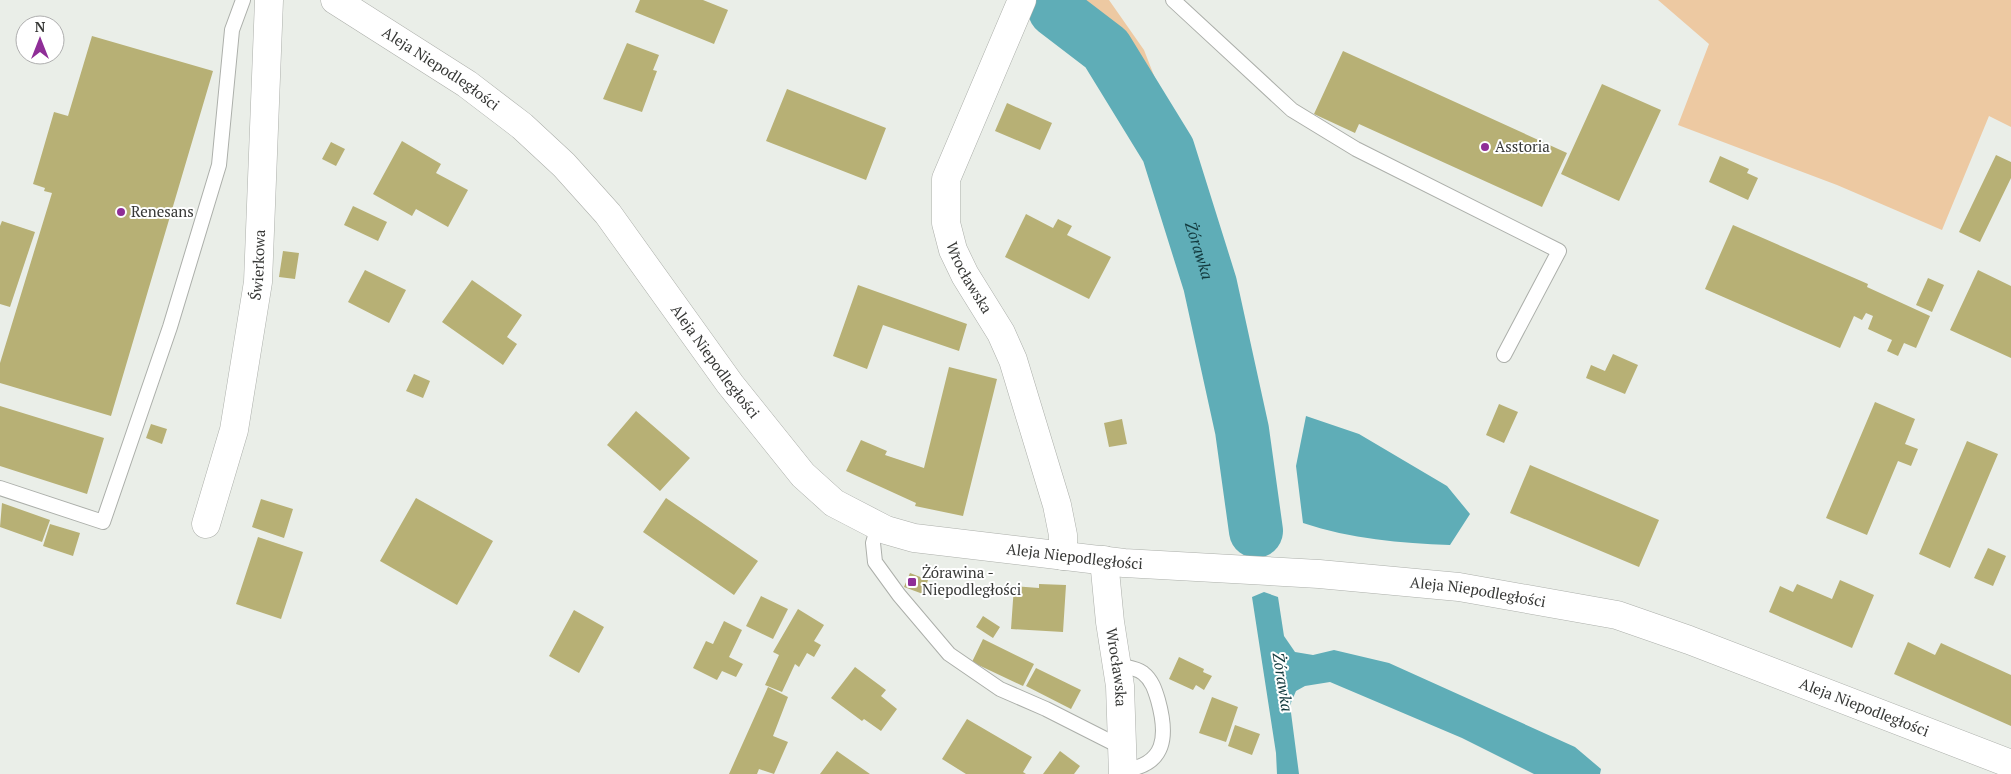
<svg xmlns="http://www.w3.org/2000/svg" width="2011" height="774" font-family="'PT Serif',serif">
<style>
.green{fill:#edc9a2}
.water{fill:#5fadb7}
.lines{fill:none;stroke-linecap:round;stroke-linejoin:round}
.river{stroke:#5fadb7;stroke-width:54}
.building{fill:#b7b075}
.service-casing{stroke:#acafaa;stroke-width:16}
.minor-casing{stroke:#acafaa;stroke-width:29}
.tertiary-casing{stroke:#acafaa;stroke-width:29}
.service{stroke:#fff;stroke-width:14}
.minor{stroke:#fff;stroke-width:28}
.tertiary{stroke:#fff;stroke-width:28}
.poi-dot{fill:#8f2e97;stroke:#fff;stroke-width:2}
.labels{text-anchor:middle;stroke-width:4;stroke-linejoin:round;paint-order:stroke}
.street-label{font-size:15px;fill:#373836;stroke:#fff}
.poi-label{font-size:15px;fill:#373836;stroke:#fff;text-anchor:start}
.water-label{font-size:16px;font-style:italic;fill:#12393d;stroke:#fff}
</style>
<rect width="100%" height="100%" fill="#eaeee8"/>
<!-- green -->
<path class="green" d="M1072,0H1109L1144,50L1227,263L1263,412L1252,430L1249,426L1215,262L1167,134L1096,31Z
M1658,0H2011V127L1989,116L1942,230L1837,185L1678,125L1709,44Z"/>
<!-- water -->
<path class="water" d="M1306,416L1359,434L1447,486L1470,514L1450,545C1400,543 1351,539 1303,523L1296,466Z
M1264,592L1278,597L1284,636L1295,652L1313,655L1334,650L1389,663L1575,747L1601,769L1600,774H1534L1462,738L1330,682L1305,686L1296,691L1290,705L1299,774H1277L1276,753L1252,597Z"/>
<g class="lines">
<!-- river -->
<path class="river" id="s1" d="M1055,10L1106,49L1168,150L1210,284L1242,430L1256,531"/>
</g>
<!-- building -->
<path class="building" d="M640,0H703L728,10L714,44L635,12Z
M92,36L213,71L111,416L0,383V363L52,193L44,191L45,188L33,184L54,112L68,116Z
M627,43L659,55L653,70L657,71L642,112L603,99Z
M1343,51L1567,153L1542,207L1359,124L1355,133L1314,114Z
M1602,84L1661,110L1619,201L1561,174Z
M787,89L886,128L866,180L766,141Z
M1007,103L1052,123L1040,150L995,131Z
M402,141L441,164L436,173L468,190L448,227L416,209L412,216L373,194Z
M331,142L345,149L336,166L322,159Z
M1996,155L2011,162V178L1980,242L1959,232Z
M1720,156L1749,169L1747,173L1758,178L1748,200L1709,182Z
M353,206L387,222L378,241L344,225Z
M1026,214L1053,228L1058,219L1072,226L1067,235L1111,257L1089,299L1005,257Z
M2,221L35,232L10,307L0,304V226Z
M1733,225L1868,284L1867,287L1930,316L1916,348L1904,343L1898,356L1887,351L1892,340L1868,329L1873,316L1866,313L1862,320L1854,316L1840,348L1705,289Z
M283,251L299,253L295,279L279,277Z
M365,270L406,290L389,323L348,302Z
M1978,270L2011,286V358L1950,330Z
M1928,278L1944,285L1932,312L1916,305Z
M472,280L522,315L507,337L517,344L503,365L442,322Z
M858,285L967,324L959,351L883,325L867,369L833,356Z
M1613,354L1638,365L1625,394L1586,378L1591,365L1605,371Z
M949,367L997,379L963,516L915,506L916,503L846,471L861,440L887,451L885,455L924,468Z
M414,374L430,381L423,398L406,391Z
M1875,402L1915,419L1905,444L1918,449L1911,466L1898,461L1867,535L1826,518Z
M1499,404L1518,412L1504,443L1486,435Z
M0,406L104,438L87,494L0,466Z
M636,411L690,458L660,491L607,445Z
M1122,419L1127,444L1109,447L1104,423Z
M151,424L167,429L162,444L146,438Z
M1967,441L1998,454L1950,568L1919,554Z
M1530,465L1659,520L1639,567L1510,513Z
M416,498L493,541L457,605L380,561Z
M666,498L758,561L734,595L643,532Z
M261,499L293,509L284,538L252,527Z
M2,503L50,520L42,542L0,527Z
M50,524L80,533L73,556L43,546Z
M258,537L303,552L281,619L236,604Z
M1988,548L2006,556L1993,586L1974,578Z
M910,573L928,580L923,594L904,587Z
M1840,580L1874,595L1852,648L1769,612L1780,586L1793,592L1797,584L1832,599Z
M1039,584L1066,585L1063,632L1011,629L1014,586L1039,588Z
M761,596L788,609L773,639L746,626Z
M798,609L824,625L814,641L821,645L814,657L807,653L799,667L795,664L782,692L765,685L779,655L773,652Z
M574,610L604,627L579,673L549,656Z
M983,616L1000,627L993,638L976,627Z
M724,621L742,630L729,657L743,664L736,677L722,671L717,680L693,668L706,641L713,644Z
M983,639L1034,664L1023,686L972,662Z
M1908,642L1935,655L1941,643L2011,675V726L1894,674Z
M1179,657L1204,669L1203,672L1212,676L1204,690L1196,685L1193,690L1169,679Z
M855,667L886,690L881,696L897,709L881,731L864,719L862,721L831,698Z
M1036,668L1081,690L1071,709L1026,686Z
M768,687L788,697L773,736L788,742L774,774L759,769L757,774H729Z
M1212,697L1238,707L1226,742L1199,733Z
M967,719L1032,757L1023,772L1026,774H966L942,759Z
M1235,725L1260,734L1252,755L1228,746Z
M837,751L870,774H820Z
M1060,751L1080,766L1074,774H1043Z"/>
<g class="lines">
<!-- service casing -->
<g class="service-casing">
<path id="service" d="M1173,0L1292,110L1356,149L1559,251L1504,355
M0,488L103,522L170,327L219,165L232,30L243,0
M878,526L873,543L875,562L899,595L949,654L1000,689L1046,709L1123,748
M1117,665C1125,667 1137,668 1143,673C1152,680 1155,690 1158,700C1168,736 1166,765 1124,770"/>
</g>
<!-- minor casing -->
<g class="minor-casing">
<g id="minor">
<path id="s2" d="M206,524L234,430L258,282L269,0"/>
</g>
</g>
<!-- tertiary casing -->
<g class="tertiary-casing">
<g id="tertiary">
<path id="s3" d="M335,0L467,84L522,126L564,165L608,214L730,384L803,475L834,503L886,530L914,538L1124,563L1319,574L1459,587L1617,615L1689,640L2011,764"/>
<path id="s4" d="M1022,0L946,179V223L953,250L965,275L1001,333L1013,360L1057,505L1063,535V556"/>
<path id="s5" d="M1104,560L1110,622L1120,686L1123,774"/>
</g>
</g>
<!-- service -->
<use href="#service" class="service"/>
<!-- minor -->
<use href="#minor" class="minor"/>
<!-- tertiary -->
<use href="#tertiary" class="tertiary"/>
</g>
<!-- markers -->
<g class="poi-dot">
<circle cx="1485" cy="147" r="5"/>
<circle cx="121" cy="212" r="5"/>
<rect x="907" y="577" width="10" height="10" rx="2.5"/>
</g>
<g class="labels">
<!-- street labels -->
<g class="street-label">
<text dy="5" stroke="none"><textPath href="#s3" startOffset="126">Aleja Niepodległości</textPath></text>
<text dy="5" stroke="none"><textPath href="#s2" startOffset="265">Świerkowa</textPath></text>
<text dy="5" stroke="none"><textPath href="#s4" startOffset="298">Wrocławska</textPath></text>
<text dy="5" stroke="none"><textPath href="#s3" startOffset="531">Aleja Niepodległości</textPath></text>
<text dy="5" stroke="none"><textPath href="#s3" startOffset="966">Aleja Niepodległości</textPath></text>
<text dy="5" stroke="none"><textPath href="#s3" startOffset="1371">Aleja Niepodległości</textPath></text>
<text dy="5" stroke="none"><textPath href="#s5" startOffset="108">Wrocławska</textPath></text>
<text dy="5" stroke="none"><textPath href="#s3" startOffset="1776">Aleja Niepodległości</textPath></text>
</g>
<!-- poi labels -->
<g class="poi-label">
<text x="1495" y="152">Asstoria</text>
<text x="131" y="217">Renesans</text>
<text x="922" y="578">Żórawina -<tspan x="922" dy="17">Niepodległości</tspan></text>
</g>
<!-- water labels -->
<g class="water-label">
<text dy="6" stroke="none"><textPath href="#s1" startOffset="288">Żórawka</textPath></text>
<text transform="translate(1283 682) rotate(81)" y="6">Żórawka</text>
</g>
</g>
<!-- north arrow -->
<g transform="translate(40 40)"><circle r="24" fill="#ffffff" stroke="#afafaf"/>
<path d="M0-4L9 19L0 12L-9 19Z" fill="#8f2e97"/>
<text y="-8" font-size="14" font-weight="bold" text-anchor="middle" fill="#373836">N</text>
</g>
</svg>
